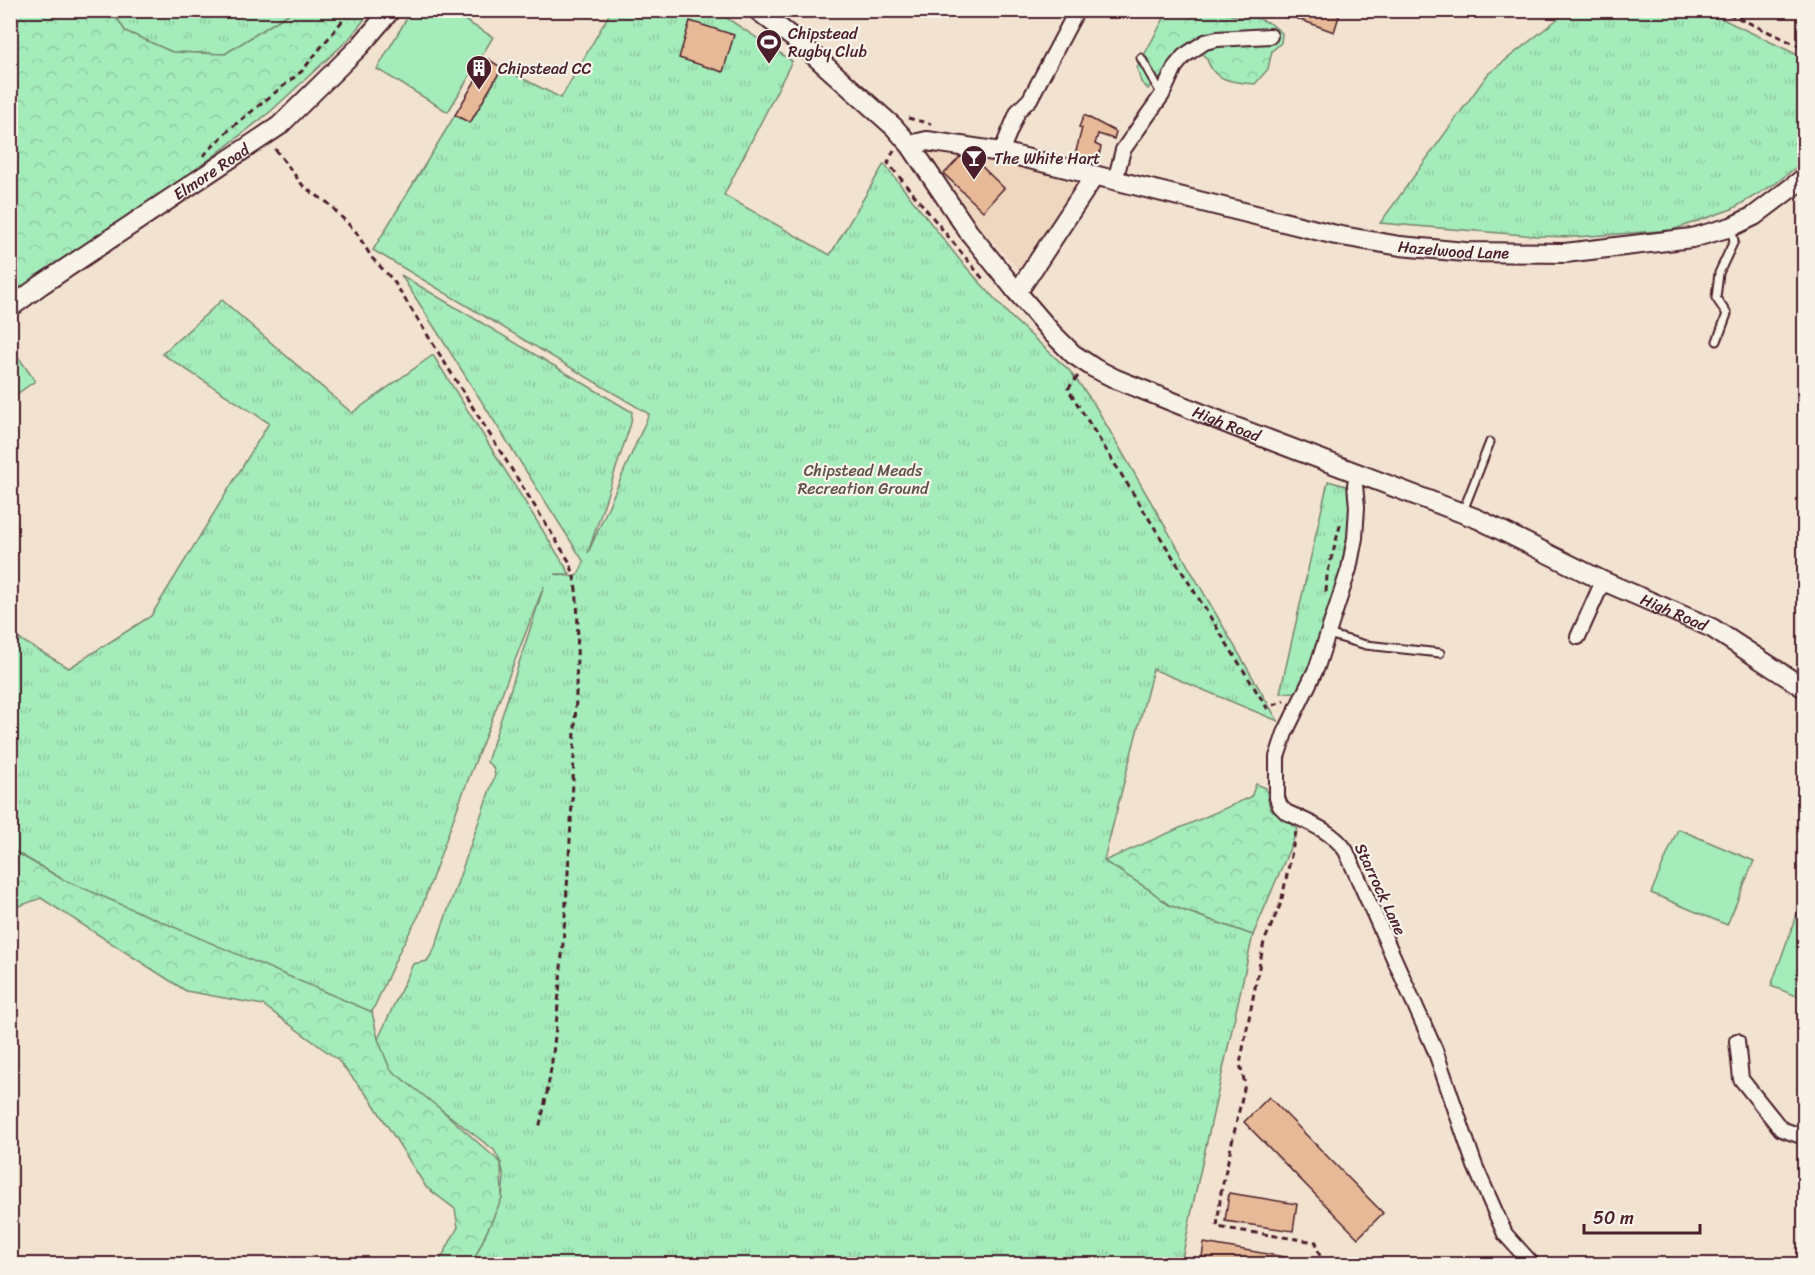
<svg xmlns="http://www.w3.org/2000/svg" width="1815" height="1275" font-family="Sriracha,sans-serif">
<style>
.built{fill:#efd6bf}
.grass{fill:url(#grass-tufts);stroke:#778672;stroke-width:1.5}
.forest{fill:url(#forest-crowns);stroke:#778672;stroke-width:1.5}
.pitch{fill:#a4ecba;stroke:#778672;stroke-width:1.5}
.building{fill:#e7b997;stroke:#4a1f2b;stroke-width:1.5}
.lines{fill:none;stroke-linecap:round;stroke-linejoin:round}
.service-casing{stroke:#4a1f2b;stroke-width:11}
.minor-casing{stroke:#4a1f2b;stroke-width:18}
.tertiary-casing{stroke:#4a1f2b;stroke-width:22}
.path{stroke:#4a1f2b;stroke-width:3;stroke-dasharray:6 4.5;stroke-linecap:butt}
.service{stroke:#f7f3e8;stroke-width:7}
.minor{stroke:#f7f3e8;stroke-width:14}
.tertiary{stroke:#f7f3e8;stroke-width:18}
.labels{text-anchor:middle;stroke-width:4.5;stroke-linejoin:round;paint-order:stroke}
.poi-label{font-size:16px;fill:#4a1f2b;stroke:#f7f3e8;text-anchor:start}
.street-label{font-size:16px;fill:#4a1f2b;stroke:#f7f3e8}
.park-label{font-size:16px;fill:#60524f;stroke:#f7f3e8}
</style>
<defs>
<pattern id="grass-tufts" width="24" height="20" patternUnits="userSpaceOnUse" patternTransform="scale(1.5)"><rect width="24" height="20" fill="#a4ecba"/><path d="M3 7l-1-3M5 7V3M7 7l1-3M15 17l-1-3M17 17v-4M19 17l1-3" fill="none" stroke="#8fcaa0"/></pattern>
<pattern id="forest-crowns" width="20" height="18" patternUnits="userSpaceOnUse" patternTransform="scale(1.5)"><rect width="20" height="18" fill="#a4ecba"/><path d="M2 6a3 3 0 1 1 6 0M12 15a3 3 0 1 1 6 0" fill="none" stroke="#8fcaa0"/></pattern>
</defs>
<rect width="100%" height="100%" fill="#f2e2d0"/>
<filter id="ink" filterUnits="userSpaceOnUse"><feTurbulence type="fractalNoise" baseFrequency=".0167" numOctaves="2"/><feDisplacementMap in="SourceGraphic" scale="12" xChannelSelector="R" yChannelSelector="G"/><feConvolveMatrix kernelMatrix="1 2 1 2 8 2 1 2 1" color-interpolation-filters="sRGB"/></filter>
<g filter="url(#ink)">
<!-- built -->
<path class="built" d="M924,150L966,151L1085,178L1019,270L974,221Z"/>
<!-- grass -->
<path class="grass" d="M1569,10L1706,11L1804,58V161L1775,184L1732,209L1672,230L1576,237L1535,236L1380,223L1488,74Z
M113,11H293L225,54L172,52L125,31Z
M611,11H716L792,61L724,195L830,255L884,164L959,259L1011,317L1069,370L1093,402L1278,721L1153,669L1104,860L1150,890L1169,905L1253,935L1195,1195L1181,1264H472L502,1198L504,1177L501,1163L494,1150L438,1107L406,1087L390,1069L380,1053L378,1039L413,964L427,961L434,950L495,775L493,767L487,762L544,586L461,798L419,915L400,950L372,1012L124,909L62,879L11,849V634L69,668L151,616L269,423L162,354L222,300L352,413L433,355L570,574H555L575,577L579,573L584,562L401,275L632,412L631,423L588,553L649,414L373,250L455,115L470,123L502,68L561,98Z
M1328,481L1346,486L1351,492L1353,510L1344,567L1312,668L1299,692L1280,693Z"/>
<!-- forest -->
<path class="forest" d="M11,11H113L125,31L172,52L225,54L293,11H371L349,39L270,112L155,202L40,275L11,297Z
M1168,11H1222L1237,17L1253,16L1271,24L1282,33L1281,43L1272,51L1268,69L1255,84C1242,83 1222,82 1213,71C1206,61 1210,59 1198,51L1171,76L1157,79L1148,89L1141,82L1137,68Z
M1256,784L1266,788L1270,809L1298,829L1253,935L1169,905L1150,890L1104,861L1251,797Z
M10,849L62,879L372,1012L378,1039L390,1069L438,1107L501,1163L502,1198L472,1264H438L458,1227L455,1209L426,1187L371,1100L337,1059L263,1005L186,991L41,898L11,909Z"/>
<!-- pitch -->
<path class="pitch" d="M411,11H449L493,37L448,112L377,69Z
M12,348L35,381L11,398L10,350Z
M1678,829L1754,861L1727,925L1651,893Z
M1804,894V999L1771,986Z"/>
<!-- building -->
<path class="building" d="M1280,10H1341L1334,32L1279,12Z
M690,21L734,35L723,72L679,58Z
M488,59L502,68L470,123L455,115Z
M1084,115L1116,132L1114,139L1098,134L1095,144L1101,147L1097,164L1074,159L1082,128L1079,127Z
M960,157L974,159L1004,188L983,211L944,174Z
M1269,1097L1383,1213L1358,1238L1244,1122Z
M1229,1193L1297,1204L1293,1231L1225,1221Z
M1204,1243L1290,1258V1264H1201Z"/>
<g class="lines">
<!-- service casing -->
<g class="service-casing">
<path id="service" d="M1141,58L1162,95
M1717,341L1727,314L1716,298L1719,273L1734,241L1731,227
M1463,511L1490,442
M1328,634L1366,645L1440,653"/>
</g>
<!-- minor casing -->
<g class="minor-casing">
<path id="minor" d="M1001,152L1018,111L1030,99L1077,10
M1115,181L1123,150L1162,95L1175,67L1184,56L1205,42L1217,39L1270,36
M1357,473L1355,485L1357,507L1355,538L1349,569L1317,667L1285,733L1277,757V798L1280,806L1286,812C1307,822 1333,831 1346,851L1435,1050L1475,1166L1505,1234L1532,1264
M1578,637L1603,581
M1737,1041L1741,1079L1781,1129L1804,1137"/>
</g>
<!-- tertiary casing -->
<g class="tertiary-casing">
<g id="tertiary">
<path id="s1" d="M757,10L801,44L894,127L910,145L968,231L1016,291L1052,333L1073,354L1094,368L1116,379L1233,426L1478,519L1603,581L1712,628L1804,688"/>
<path id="s2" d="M910,145L927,141L1001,152L1336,235L1400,246L1465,252L1565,253L1692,238L1731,227L1754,216L1804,178"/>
<path d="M1016,291L1023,284L1095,175"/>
<path id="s3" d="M10,308L41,285L279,126L360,46L391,10"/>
</g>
</g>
<!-- path -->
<path class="path" d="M1719,10C1749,22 1776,36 1804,48
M908,118L931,124
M275,149L304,187L328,203L356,232L372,258L393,280L569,561C583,592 576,657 576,692C574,780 569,868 562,956C557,1014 554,1072 539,1128
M894,150L888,163L983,279
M203,156L231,128L302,71L351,10
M1078,376L1068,389L1267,708L1284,701
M1326,592L1327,575L1341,522
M1296,832L1281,903L1264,942L1240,1064L1245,1084L1221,1192L1217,1227L1316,1242L1322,1264"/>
<!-- service -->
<use href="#service" class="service"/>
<!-- minor -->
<use href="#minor" class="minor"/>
<!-- tertiary -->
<use href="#tertiary" class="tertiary"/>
</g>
</g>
<!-- icons -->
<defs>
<g id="stadium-pin" transform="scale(1.35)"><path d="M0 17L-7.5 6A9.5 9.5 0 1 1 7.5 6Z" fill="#4a1f2b" stroke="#f7f3e8"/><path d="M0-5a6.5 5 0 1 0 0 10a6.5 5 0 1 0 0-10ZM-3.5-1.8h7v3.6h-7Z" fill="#fff"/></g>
<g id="building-pin" transform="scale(1.35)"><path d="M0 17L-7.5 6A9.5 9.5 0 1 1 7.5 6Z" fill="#4a1f2b" stroke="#f7f3e8"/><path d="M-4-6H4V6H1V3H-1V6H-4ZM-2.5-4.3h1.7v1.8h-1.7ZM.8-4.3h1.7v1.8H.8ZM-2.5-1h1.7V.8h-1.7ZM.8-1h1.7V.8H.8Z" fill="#fff"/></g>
<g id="bar-pin" transform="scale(1.35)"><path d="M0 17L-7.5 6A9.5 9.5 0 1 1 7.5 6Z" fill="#4a1f2b" stroke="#f7f3e8"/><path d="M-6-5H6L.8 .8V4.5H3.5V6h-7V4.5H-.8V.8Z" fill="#fff"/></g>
</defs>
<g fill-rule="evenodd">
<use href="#stadium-pin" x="769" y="42"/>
<use href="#building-pin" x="479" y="68"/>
<use href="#bar-pin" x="974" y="158"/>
</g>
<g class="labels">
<!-- poi labels -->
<g class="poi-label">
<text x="788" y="39">Chipstead<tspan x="788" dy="18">Rugby Club</tspan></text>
<text x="498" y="74">Chipstead CC</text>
<text x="994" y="164">The White Hart</text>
</g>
<!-- street labels -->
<g class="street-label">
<text dy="6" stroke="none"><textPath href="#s3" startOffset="243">Elmore Road</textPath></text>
<text dy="6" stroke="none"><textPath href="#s2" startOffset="556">Hazelwood Lane</textPath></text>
<text dy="6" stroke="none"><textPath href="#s1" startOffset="639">High Road</textPath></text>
<text dy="6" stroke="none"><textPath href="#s1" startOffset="1125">High Road</textPath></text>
<text transform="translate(1381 889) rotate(65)" y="6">Starrock Lane</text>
</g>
<!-- park labels -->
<g class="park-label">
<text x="863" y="476">Chipstead Meads<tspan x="863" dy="18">Recreation Ground</tspan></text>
</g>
</g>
<!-- margin -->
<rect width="1815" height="1275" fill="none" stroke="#f7f3e8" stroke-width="36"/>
<rect x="18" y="18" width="1779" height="1239" fill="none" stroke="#4a1f2b" stroke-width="2" filter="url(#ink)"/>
<!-- scale -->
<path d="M1584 1224v9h116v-9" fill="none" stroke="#4a1f2b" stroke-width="3"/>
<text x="1593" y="1224" font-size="18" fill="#4a1f2b" stroke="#f7f3e8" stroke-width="4.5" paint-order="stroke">50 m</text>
</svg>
